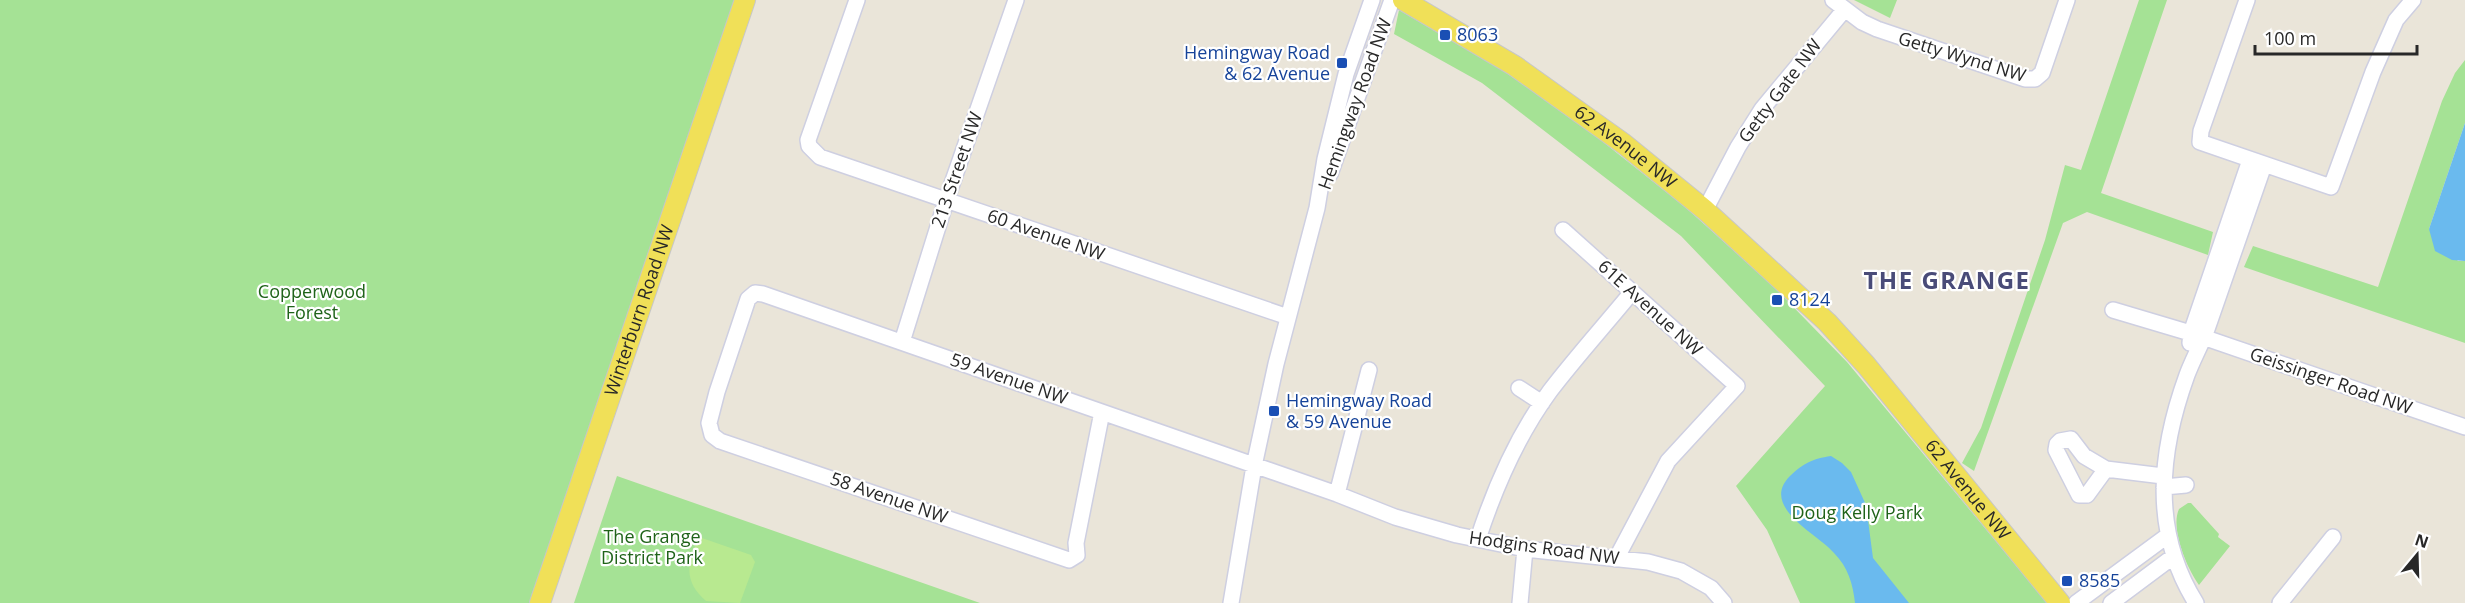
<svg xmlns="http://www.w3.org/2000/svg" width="2465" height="603" font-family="'Open Sans',sans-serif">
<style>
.green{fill:#a5e295}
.pitch{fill:#b8e990}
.water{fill:#6abaee}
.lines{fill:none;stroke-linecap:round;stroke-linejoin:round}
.minor-casing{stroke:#cecfe1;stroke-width:18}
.major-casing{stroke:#c7c7c7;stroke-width:22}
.minor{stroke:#fff;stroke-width:15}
.major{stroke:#f0e058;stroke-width:20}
.transit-dot{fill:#1a4fb4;stroke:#fff;stroke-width:2}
.labels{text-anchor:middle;stroke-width:4.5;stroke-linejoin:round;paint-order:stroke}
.transit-label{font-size:18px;fill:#164399;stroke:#fff;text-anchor:start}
.street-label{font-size:18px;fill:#282828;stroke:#fff}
.park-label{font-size:18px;fill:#1f6319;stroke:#fff}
.district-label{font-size:24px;font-weight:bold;letter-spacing:1.5px;fill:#494b78;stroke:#fff}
</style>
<rect width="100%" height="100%" fill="#eae5d9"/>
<!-- green -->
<path class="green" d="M0,0H737L529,603H0Z
M1854,0H1897L1890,18Z
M2139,0H2167L2101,193L2213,232L2208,255L2087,212L2063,223L1974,471L1962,463L1981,428L2045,240L2065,165L2081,170Z
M1399,10L1502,70L1583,126L1685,207L1773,286L1847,362L2047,603H1800L1767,530L1736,486L1825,386L1681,236L1482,83L1394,34Z
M2465,60V123L2429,229L2458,261H2465V343L2244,267L2253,246L2378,287L2442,101L2455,73Z
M617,476L980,603H574Z
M2188,503H2191L2219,534L2218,537L2230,546L2199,585C2187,569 2170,528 2179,509Z"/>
<!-- pitch -->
<path class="pitch" d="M699,537L751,555L755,562L740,603L706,601C683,581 687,563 699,537Z"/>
<!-- water -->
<path class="water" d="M2465,123V261L2452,260L2435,251L2429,229Z
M1831,456L1842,463L1851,472L1866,505L1873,558L1909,603H1855C1853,584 1848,567 1834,553C1818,534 1759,507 1790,476C1804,463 1812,459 1831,456Z"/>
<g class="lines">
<!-- minor casing -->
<g class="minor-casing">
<path id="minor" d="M857,0L808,140L809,146L820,157L1288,317
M1833,0L1862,22L1877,29L2025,79H2035L2042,73L2067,0
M2247,0L2201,131L2200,142L2331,187L2373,72L2396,20L2413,0
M1330,174L1392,0
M1705,210L1738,147L1762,109L1845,9
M1563,230L1737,386L1668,461L1616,559
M2113,310L2197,335L2465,427
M902,342L946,201L1016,0
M2190,343L2191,333L2250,160
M1519,388L1542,403
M1102,412L1076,543L1077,555L1069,560L720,441L712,435L709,423L717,392L748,299L755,293L763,294L1337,494L1395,517L1457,535L1525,549L1648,562L1681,571L1711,588L1724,603
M2106,469L2084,456L2071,439L2060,441L2057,444L2056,450L2079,495H2087L2106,469L2163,476
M2164,487L2186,485
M1337,494L1369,370
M1478,539C1495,487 1517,436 1550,391C1576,357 1605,325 1632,292
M1231,603L1254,466L1276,364L1317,208L1325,159L1346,74L1372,0
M1520,603L1525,549
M2076,603L2167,536
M2111,603L2174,556
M2196,603C2151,531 2159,452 2187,375C2193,359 2201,345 2207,329C2226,274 2245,220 2264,165
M2280,603L2333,537"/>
</g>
<!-- major casing -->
<g class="major-casing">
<g id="major">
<path id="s1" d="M1403,0L1515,66L1624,144L1705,210L1827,322L1866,365L2060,603"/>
<path id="s2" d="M540,603L745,0"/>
</g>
</g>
<!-- minor -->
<use href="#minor" class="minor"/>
<!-- major -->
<use href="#major" class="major"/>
</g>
<!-- markers -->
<g class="transit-dot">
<rect x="1439" y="29" width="12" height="12" rx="3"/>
<rect x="1336" y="57" width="12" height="12" rx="3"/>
<rect x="1771" y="294" width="12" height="12" rx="3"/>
<rect x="1268" y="405" width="12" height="12" rx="3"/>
<rect x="2061" y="575" width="12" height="12" rx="3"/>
</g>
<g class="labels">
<!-- transit labels -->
<g class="transit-label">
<text x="1457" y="41">8063</text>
<text x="1330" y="59" text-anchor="end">Hemingway Road<tspan x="1330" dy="21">&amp; 62 Avenue</tspan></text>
<text x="1789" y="306">8124</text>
<text x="1286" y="407">Hemingway Road<tspan x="1286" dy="21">&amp; 59 Avenue</tspan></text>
<text x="2079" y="587">8585</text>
</g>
<!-- street labels -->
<g class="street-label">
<text transform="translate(1962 57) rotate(17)" y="6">Getty Wynd NW</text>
<text transform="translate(1780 91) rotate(-53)" y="6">Getty Gate NW</text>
<text transform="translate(1355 104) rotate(-70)" y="6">Hemingway Road NW</text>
<text dy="6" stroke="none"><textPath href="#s1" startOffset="267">62 Avenue NW</textPath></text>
<text transform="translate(957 170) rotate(-71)" y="6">213 Street NW</text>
<text transform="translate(1046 235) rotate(19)" y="6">60 Avenue NW</text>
<text transform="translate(1650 308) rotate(42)" y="6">61E Avenue NW</text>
<text dy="6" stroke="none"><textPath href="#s2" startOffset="309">Winterburn Road NW</textPath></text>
<text transform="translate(1009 379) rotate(19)" y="6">59 Avenue NW</text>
<text transform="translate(2331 381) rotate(19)" y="6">Geissinger Road NW</text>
<text dy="6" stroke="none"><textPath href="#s1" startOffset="753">62 Avenue NW</textPath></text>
<text transform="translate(889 498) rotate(19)" y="6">58 Avenue NW</text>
<text transform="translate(1544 548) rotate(8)" y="6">Hodgins Road NW</text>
</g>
<!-- park labels -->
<g class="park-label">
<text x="312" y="298">Copperwood<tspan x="312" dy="21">Forest</tspan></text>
<text x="1857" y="519">Doug Kelly Park</text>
<text x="652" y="543">The Grange<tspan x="652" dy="21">District Park</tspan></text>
</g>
<!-- district labels -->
<g class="district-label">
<text x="1947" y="289">THE GRANGE</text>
</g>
</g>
<!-- north arrow -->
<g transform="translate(2417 555) rotate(19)" stroke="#ffffff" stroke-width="4.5" paint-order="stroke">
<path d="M0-4.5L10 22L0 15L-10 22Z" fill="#282828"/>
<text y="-9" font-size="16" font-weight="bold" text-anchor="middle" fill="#282828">N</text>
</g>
<!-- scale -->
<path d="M2255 45v9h162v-9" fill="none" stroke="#282828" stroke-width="3"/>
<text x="2264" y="45" font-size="18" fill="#282828" stroke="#ffffff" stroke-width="4.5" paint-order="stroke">100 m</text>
</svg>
